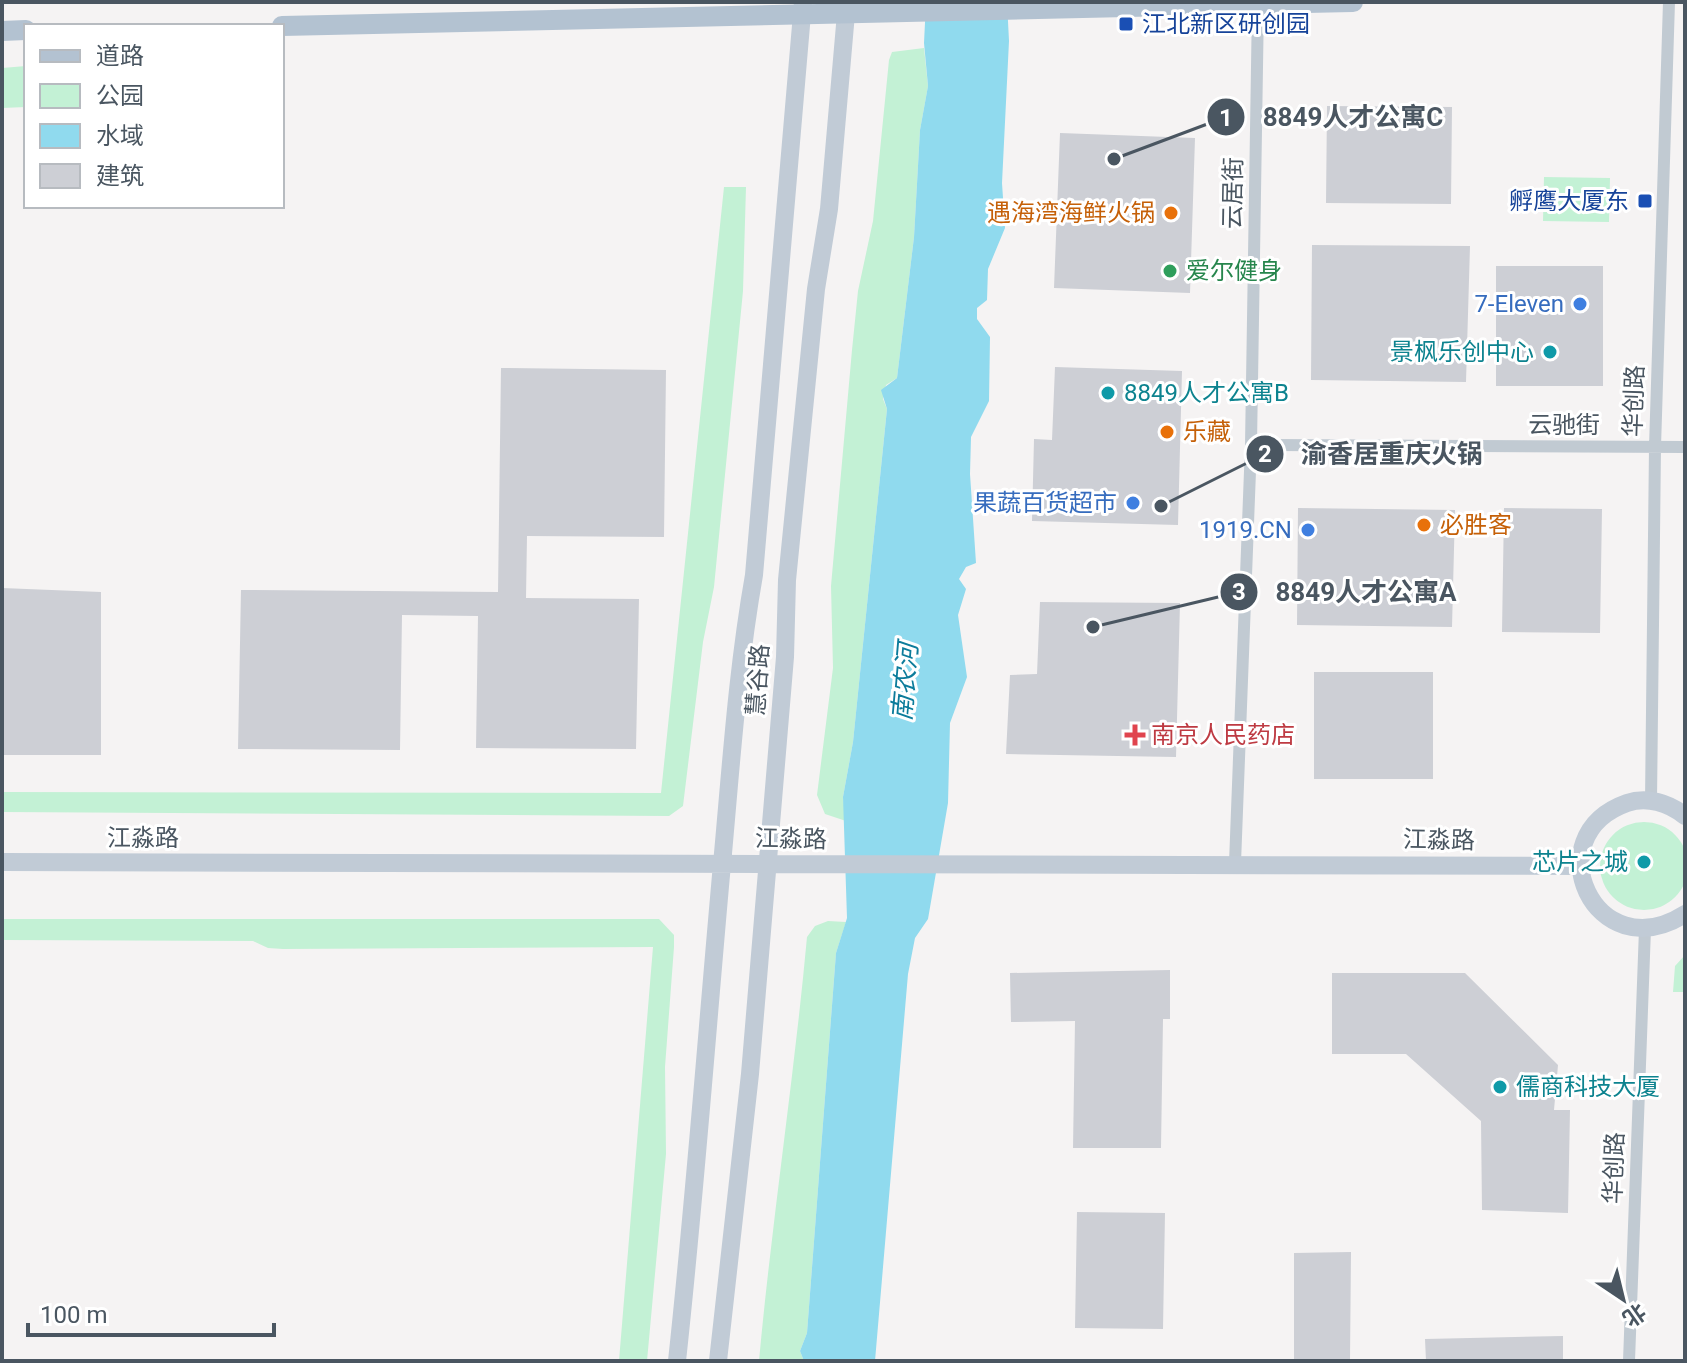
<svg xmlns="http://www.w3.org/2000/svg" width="1687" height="1363" font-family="Roboto,'Noto Sans SC',sans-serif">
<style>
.green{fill:#c3f1d5}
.water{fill:#90daee}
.building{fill:#cdcfd5}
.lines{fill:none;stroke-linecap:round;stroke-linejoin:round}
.street{stroke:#c1cad2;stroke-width:12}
.secondary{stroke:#c1cbd6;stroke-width:18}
.primary{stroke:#b3c2d1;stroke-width:20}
.transit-dot{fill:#1a4fb4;stroke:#fff;stroke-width:3}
.food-dot{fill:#e8710a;stroke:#fff;stroke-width:3}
.leisure-dot{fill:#2e9e5b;stroke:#fff;stroke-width:3}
.shop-dot{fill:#3f7fe0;stroke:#fff;stroke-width:3}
.culture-dot{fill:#0f9aa8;stroke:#fff;stroke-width:3}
.health-dot{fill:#e0444e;stroke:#fff;stroke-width:3}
.labels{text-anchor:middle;stroke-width:6;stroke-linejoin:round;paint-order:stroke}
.transit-label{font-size:24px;fill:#164399;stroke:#fff;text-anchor:start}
.street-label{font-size:24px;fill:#4a5661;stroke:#fff}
.food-label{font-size:24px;fill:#c56008;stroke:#fff;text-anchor:start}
.leisure-label{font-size:24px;fill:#27864d;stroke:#fff;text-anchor:start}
.shop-label{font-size:24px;fill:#366cbe;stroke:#fff;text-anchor:end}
.culture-label{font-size:24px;fill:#0d838f;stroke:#fff;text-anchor:end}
.health-label{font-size:24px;fill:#be3a42;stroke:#fff;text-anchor:start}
.water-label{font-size:26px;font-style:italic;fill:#0c7c9b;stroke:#fff}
.leader{fill:none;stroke:#4a5661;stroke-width:3}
.callout-dot{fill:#4a5661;stroke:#fff;stroke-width:3}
.mark-label{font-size:24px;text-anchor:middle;font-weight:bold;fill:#fff}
.callout-label{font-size:26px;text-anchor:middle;font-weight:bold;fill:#4a5661;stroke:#fff;stroke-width:6;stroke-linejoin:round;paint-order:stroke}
</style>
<rect width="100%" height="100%" fill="#f5f3f3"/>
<!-- green -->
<path class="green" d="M924,48L928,86L920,130L914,237L897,378L886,385L883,399L887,409L853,742L843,797L846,821L825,814L817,795L833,668L831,586L852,350L858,291L873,221L889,60L892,52Z
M26,66V107L2,108V68Z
M1544,177L1610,178L1609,222L1543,221Z
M724,187H746L743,291L714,587L703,642L683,806L669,816L2,812V792L661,793Z
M1600 866a44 44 0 1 1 88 0a44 44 0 1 1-88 0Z
M2,919H659L674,935V947L665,1067L666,1154L647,1361H619L653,947L283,949L268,948L253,941L2,940Z
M828,921L846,922L836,953L807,1333L800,1351L804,1361H759C772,1219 794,1079 807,937L815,926Z
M1685,955V992H1673L1675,966Z"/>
<!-- water -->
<path class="water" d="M926,2H1007L1009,41L1002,183L1005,228L988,269L987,300L977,308V319L990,337L989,401L971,437L970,474L976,563L966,567L959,579L966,589L958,615L967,677L950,723L948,803L928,919L915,938L908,974L875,1361H804L800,1351L807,1333L836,953L847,918L843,797L853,742L887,409L881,390L897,378L914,237L920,130L928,86L924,43Z"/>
<!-- building -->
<path class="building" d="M1327,106L1452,107L1451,204L1326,203Z
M1060,133L1195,138L1190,293L1054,288Z
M1312,245L1470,246L1466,382L1311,380Z
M1496,266H1603V386H1496Z
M1055,367L1182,371L1178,525L1032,521L1034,439L1052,440Z
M501,368L666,370L664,537L527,536L526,598L639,599L636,749L476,748L478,616L402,615L400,750L238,749L241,590L498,592Z
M1298,508L1455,510L1452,627L1297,625Z
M1504,508L1602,509L1600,633L1502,632Z
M2,588L101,592V755H2Z
M1040,602L1180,603L1176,757L1006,754L1010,675L1037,674Z
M1314,672H1433V779H1314Z
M1170,970V1019H1163L1161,1148H1073L1075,1021L1011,1022L1010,973Z
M1332,973H1465L1558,1065L1554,1110H1570L1568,1213L1482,1210L1481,1121L1406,1054H1332Z
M1077,1212L1165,1213L1163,1329L1075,1328Z
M1351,1252L1350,1361H1294V1253Z
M1563,1336V1361H1426L1425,1339Z"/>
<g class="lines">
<!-- street -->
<path class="street" d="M1251,445L1685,447
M1651,801L1655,447L1669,2
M1235,863L1251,445L1258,4
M1629,1361L1645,929"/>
<!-- secondary -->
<path class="secondary" d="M1685,816C1669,803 1647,796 1627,803C1534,836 1595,971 1685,914
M2,862L1579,866
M677,1361C695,1196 707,1030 722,864C731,767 737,671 754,575L803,2
M718,1361L750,1074L785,657L787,580L816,289L829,209L847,2"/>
<!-- primary -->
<path class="primary" d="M282,26L1353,2
M2,31L26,30"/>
</g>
<!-- markers -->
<g class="transit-dot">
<rect x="1118" y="16" width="16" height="16" rx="4"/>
<rect x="1637" y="193" width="16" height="16" rx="4"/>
</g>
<g class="food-dot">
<circle cx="1171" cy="213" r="8"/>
<circle cx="1167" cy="432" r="8"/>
<circle cx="1424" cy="525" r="8"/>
</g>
<circle class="leisure-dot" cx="1170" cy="271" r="8"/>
<g class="shop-dot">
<circle cx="1580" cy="304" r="8"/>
<circle cx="1133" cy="503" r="8"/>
<circle cx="1308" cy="530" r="8"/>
</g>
<g class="culture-dot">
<circle cx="1550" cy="352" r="8"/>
<circle cx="1108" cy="393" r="8"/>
<circle cx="1644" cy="862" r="8"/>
<circle cx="1500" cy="1087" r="8"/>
</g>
<path class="health-dot" d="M1131 723h8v8h8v8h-8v8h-8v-8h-8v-8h8z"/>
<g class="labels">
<!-- transit labels -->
<g class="transit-label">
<text x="1142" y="32">江北新区研创园</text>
<text x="1629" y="209" text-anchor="end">孵鹰大厦东</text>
</g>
<!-- street labels -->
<g class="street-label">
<text transform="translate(1233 193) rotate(-89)" y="8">云居街</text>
<text transform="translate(1634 401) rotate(-88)" y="8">华创路</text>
<text x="1564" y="433">云驰街</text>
<text transform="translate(758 680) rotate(-86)" y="8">慧谷路</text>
<text x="143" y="846">江淼路</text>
<text transform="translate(791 839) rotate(1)" y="8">江淼路</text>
<text transform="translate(1439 840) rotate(1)" y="8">江淼路</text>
<text transform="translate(1614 1168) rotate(-88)" y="8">华创路</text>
</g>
<!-- food labels -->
<g class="food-label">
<text x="1155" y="221" text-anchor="end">遇海湾海鲜火锅</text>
<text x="1183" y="440">乐藏</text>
<text x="1440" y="533">必胜客</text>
</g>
<!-- leisure labels -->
<g class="leisure-label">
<text x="1186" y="279">爱尔健身</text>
</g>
<!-- shop labels -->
<g class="shop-label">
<text x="1564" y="312">7-Eleven</text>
<text x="1117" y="511">果蔬百货超市</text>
<text x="1292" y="538">1919.CN</text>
</g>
<!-- culture labels -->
<g class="culture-label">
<text x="1534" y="360">景枫乐创中心</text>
<text x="1124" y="401" text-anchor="start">8849人才公寓B</text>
<text x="1628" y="870">芯片之城</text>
<text x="1516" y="1095" text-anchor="start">儒商科技大厦</text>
</g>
<!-- health labels -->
<g class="health-label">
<text x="1151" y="743">南京人民药店</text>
</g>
<!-- water labels -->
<g class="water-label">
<text transform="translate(905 682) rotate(-85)" y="9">南农河</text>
</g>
</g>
<!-- callouts -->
<path class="leader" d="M1114 159L1226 117M1161 506L1265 454M1093 627L1239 592"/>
<g class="callout-dot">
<circle cx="1114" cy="159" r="8"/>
<circle cx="1161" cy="506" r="8"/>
<circle cx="1093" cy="627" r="8"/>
<circle cx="1226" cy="117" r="20"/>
<circle cx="1265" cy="454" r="20"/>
<circle cx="1239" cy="592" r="20"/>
</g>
<g class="mark-label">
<text x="1226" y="126">1</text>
<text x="1265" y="462">2</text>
<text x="1239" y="600">3</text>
</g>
<g class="callout-label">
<text x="1353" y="126">8849人才公寓C</text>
<text x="1392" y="463">渝香居重庆火锅</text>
<text x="1366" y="601">8849人才公寓A</text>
</g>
<!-- border -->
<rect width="1687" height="1363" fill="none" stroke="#4a5661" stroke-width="8"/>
<!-- legend -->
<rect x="24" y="24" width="260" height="184" fill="#ffffff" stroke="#b7bbc0" stroke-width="2"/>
<rect x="40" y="50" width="40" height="12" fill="#b3c2d1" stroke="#b7bbc0" stroke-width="2"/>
<text x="96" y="64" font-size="24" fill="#4a5661">道路</text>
<rect x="40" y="84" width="40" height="24" fill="#c3f1d5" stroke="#b7bbc0" stroke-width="2"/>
<text x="96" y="104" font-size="24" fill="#4a5661">公园</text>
<rect x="40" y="124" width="40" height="24" fill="#90daee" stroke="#b7bbc0" stroke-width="2"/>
<text x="96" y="144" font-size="24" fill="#4a5661">水域</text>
<rect x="40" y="164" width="40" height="24" fill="#cdcfd5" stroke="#b7bbc0" stroke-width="2"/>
<text x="96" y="184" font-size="24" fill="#4a5661">建筑</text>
<!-- north arrow -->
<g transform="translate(1623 1299) rotate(145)" stroke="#ffffff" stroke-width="6" paint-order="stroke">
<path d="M0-6L14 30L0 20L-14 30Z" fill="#4a5661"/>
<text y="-12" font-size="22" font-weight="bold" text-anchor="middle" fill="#4a5661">北</text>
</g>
<!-- scale -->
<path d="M28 1323v12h246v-12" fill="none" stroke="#4a5661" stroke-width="4"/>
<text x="40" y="1323" font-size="24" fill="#4a5661" stroke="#ffffff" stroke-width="6" paint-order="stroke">100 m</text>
</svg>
